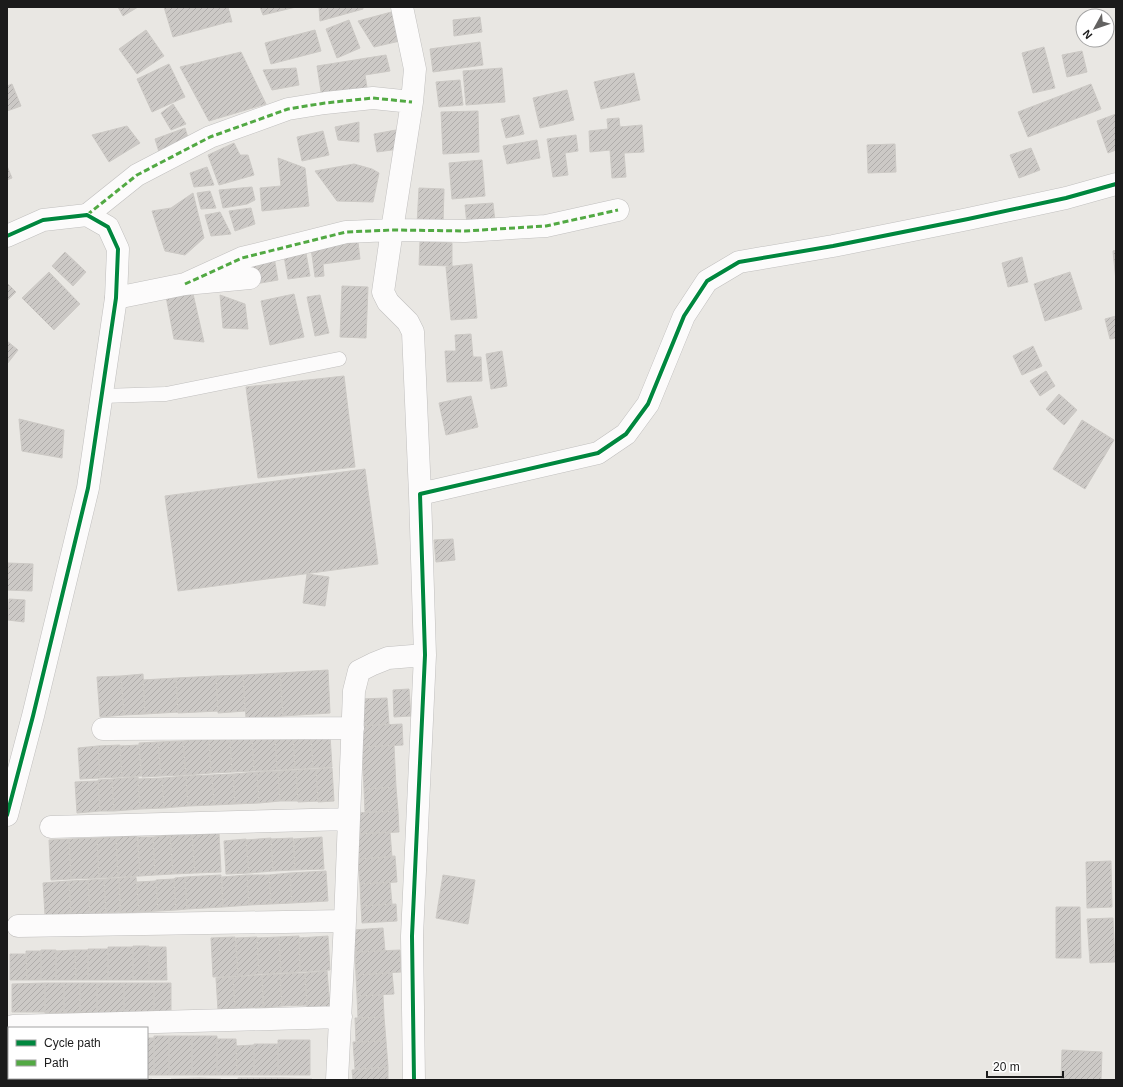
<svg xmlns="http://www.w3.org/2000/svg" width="1123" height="1087" font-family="Helvetica,sans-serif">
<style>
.building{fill:url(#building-hatch);stroke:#ccc9c5}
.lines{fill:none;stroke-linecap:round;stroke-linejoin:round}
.service-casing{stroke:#c0bfbe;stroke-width:15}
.minor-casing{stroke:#c0bfbe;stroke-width:23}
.tertiary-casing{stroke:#c0bfbe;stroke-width:23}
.service{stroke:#fcfbfb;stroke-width:14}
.minor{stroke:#fcfbfb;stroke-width:22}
.tertiary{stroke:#fcfbfb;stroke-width:22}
.quiet{stroke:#52a943;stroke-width:3;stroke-dasharray:6 3;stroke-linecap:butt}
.cycleway-casing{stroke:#fff;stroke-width:6}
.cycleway{stroke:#00873e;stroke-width:4}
</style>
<defs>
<pattern id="building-hatch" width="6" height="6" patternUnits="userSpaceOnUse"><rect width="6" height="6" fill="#ccc9c6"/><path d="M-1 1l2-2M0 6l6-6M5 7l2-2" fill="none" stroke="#afacaa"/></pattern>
</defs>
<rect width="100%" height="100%" fill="#e9e7e3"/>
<!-- building -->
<path class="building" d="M118,7H138L123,16Z
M164,7H228L232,22H228L173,37Z
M260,7H296L263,15Z
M319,7H363V9L320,21Z
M410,7L417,37L374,47L358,21Z
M480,17L482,32L454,36L453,20Z
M349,20L360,48L337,58L326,29Z
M146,30L164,56L137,74L119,49Z
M315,30L321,51L271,64L265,43Z
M480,42L483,65L433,72L430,49Z
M1044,47L1055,88L1033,93L1022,53Z
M1082,51L1087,72L1067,77L1062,55Z
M241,52L266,104L209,121L180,67Z
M386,55L390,71L365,75L368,94L322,98L317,66Z
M169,64L185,97L152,112L137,79Z
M296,68L299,85L272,90L263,70Z
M502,68L505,102L466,105L463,71Z
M634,73L640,100L601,109L594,82Z
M460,80L463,105L439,107L436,82Z
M12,84L21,106L7,111V86Z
M1091,84L1101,109L1028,137L1018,112Z
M567,90L574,120L540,128L533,98Z
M173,104L186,124L171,130L161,113Z
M478,111L479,152L443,154L441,112Z
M1116,114V150L1108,153L1097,121Z
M519,115L524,134L506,138L501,119Z
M619,118L620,127L642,125L644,152L624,153L626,177L612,178L610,150L590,152L589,131L608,129L607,119Z
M359,122V142L338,140L335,127Z
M127,126L140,143L109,162L92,135Z
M185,128L189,141L159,152L155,139Z
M396,130L399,149L377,152L374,134Z
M323,131L329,155L302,161L297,137Z
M576,135L578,151L565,153L568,175L553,177L547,139Z
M537,140L540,158L507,164L503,146Z
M234,143L240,155H248L254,175L219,185L208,155Z
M895,144L896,172L868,173L867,145Z
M1031,148L1040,170L1019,178L1010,155Z
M278,158L305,168L309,206L262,211L260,188L281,186Z
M482,160L485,196L452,199L449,163Z
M354,164L372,169L379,173L373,202L337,201L315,171Z
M7,166L12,178L7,180Z
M207,167L214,185L194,187L190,173Z
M252,187L255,200L247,204L223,208L219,190Z
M419,188L444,189L443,225H417Z
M210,191L216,208L201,209L197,193Z
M193,193L204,238L185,255L165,251L152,211L171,208Z
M493,203L495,222L467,224L465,205Z
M251,208L255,224L235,231L229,211Z
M220,212L231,234L211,236L205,215Z
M420,241L452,243V266L419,265Z
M358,242L360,259L323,264L324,276L315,277L311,248Z
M1116,250V281L1113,251Z
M65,252L86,272L73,286L52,266Z
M306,253L310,276L288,279L284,256Z
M274,257L278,280L255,284L251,260Z
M1022,257L1028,282L1008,287L1002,263Z
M472,264L477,318L451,320L446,267Z
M49,272L80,304L54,330L22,298Z
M1070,272L1082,309L1045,321L1034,284Z
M7,283L16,292L7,301Z
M191,285L204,342L174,339L165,291Z
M342,286L368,287L366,338L340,337Z
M294,294L304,337L270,345L261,301Z
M220,295L245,304L248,329L223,328Z
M320,295L329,333L315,336L307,297Z
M1116,316V338L1110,339L1105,319Z
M471,334L473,357H481L482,381L447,382L445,351H456L455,335Z
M7,341L18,350L7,364Z
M1033,346L1042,366L1022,375L1013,356Z
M502,351L507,386L491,389L486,354Z
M1046,371L1055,386L1040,396L1030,381Z
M344,376L355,467L258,478L246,387Z
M1059,394L1077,410L1064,425L1046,409Z
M471,396L478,427L446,435L439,403Z
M19,419L64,430L62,458L22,451Z
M1082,420L1114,440L1085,489L1053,469Z
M365,469L378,564L178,591L165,496Z
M453,539L455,560L436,562L434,540Z
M8,563L33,564L32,591L7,590Z
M307,574L329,577L325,606L303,603Z
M9,599L25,600L24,622L8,620Z
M328,670L330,713L283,716L280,673Z
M280,673L283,716L246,718L243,675Z
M143,674L145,714L124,715L121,676Z
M243,675L245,711L218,713L216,676Z
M121,676L124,715L100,717L97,677Z
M216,676L218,711L178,713L176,678Z
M176,678L178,712L145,714L143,680Z
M409,689L411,716L394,717L393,690Z
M387,698L389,724L360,726L359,699Z
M402,724L403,745L362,747L360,726Z
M311,734L313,768L295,769L293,735Z
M275,735H293L295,769L277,770Z
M330,735L332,767L313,768L311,736Z
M275,737L277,770L254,771L252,738Z
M230,738L232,772L211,773L209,740Z
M252,738L254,771L232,772L230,740Z
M209,739L211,773L186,775L183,741Z
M183,741L186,775L161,776L158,742Z
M158,742L161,776L142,777L139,743Z
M120,745L122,777L100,778L98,746Z
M139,745L141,776L122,777L120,746Z
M394,745L396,787L364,789L362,747Z
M98,746L100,778L80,779L78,748Z
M332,768L334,801L318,802L316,769Z
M316,769L318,801L298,802L296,770Z
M296,770L298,801H280L278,771Z
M278,771L280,801L259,803L257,772Z
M257,772L259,803L235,804L233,774Z
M233,774L235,804L214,805L212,775Z
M212,775L214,805L188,806L186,776Z
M186,776L188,806L164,808L162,778Z
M138,777L140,809L114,811L112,779Z
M162,778L164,808L140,809L138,779Z
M112,779L114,811H100L98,780Z
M98,781L100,811L77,813L75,782Z
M396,787L398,811L365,812L364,789Z
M398,811L399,832L357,834L355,813Z
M390,832L392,857L358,859L357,834Z
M219,833L221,872L195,873L192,835Z
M170,835L173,874L155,875L153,837Z
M170,835H192L195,873L173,874Z
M137,836L140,876L118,877L116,837Z
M116,837L118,877L99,878L97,838Z
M138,837H153L155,875L140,876Z
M322,837L324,869L295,870L294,839Z
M97,838L99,878L71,879L69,839Z
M271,838L273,871L249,873L246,840Z
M293,838L295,870L273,871L271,839Z
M69,839L71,879L51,880L49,840Z
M246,839L249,873L226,874L224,841Z
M395,856L397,882L360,884L358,859Z
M1111,861L1112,907L1087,908L1086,862Z
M326,871L328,901L292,903L290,873Z
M290,873L292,903L271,904L269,875Z
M221,875L223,907L187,909L185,877Z
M247,875H269L271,904L249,905Z
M247,875L249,905L223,907L222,877Z
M443,875L475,880L468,924L436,918Z
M136,877L139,912L120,913L119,878Z
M185,877L187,909L176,910L174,879L175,878Z
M119,878L121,912L106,913L104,879Z
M104,879L106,913L90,914L88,880Z
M174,879L176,910L158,911L156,880Z
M88,880L90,914L71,915L69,881Z
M69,881L71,914L45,915L43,883Z
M156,881L158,911L139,912L137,882Z
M390,882L392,904L361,906L360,884Z
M396,904L397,921L362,923L361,906Z
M1056,907H1080L1081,958H1056Z
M1113,918L1115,962L1090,963L1087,919Z
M383,928L385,951L355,952L353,930Z
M299,936L300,972L281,973L279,937Z
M328,936L330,970L300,972L299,938Z
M235,937L238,976L213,977L211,938Z
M257,937L259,974L238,976L236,938Z
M279,937L281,973L259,974L257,938Z
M133,946H149V980H133Z
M108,947H133V980H108Z
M149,947H166L167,980H149Z
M88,949H108V980H88Z
M41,950H56V980H41Z
M75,950H88V980H76Z
M75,950L76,980H56V951Z
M400,950L401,972L356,975L355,952Z
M26,951H41V980H27Z
M10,954H26L27,980H10Z
M327,971L330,1007L307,1008L305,973Z
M305,973L307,1005L282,1006L280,974Z
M392,973L394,994L357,996L356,975Z
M280,974L282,1006L263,1008L262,975Z
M262,975L264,1007L235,1009L233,977Z
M233,977L235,1009L218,1010L216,978Z
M45,983V1012H12V984Z
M45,983H64V1013H45Z
M64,983H80V1013H64Z
M80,983H97V1013H80Z
M97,983H124V1013H97Z
M124,983H154V1013H124Z
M154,983H171V1014L154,1013Z
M383,995L384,1017L358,1018L357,996Z
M384,1017L386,1041L356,1042L355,1018Z
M154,1036H169V1075H154Z
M169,1036H192V1075H169Z
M192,1036H217V1075H192Z
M147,1038H154V1075H147Z
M217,1039H236L237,1075H217Z
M278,1040H310V1075H278Z
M386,1041L388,1067L355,1069L353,1042Z
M254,1044H278V1075H254Z
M254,1045V1075H237L236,1046Z
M1062,1050L1102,1052L1101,1080H1061Z
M388,1067V1080H353L352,1070Z
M200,1078V1080H171V1079Z
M200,1078L221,1079V1080H200Z
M238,1078H256V1080H238Z
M256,1078H283V1080H256Z
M283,1078L312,1079V1080H283Z
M34,1079H59V1080H34Z
M101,1079H129V1080H101Z
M129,1079H152V1080H129Z"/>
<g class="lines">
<!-- service casing -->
<g class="service-casing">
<path id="service" d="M102,396L166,394L339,359"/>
</g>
<!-- minor casing -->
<g class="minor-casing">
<path id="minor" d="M402,7L415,69L412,102L392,230L383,292L388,302L408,322L413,332L420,494
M87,215L137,175L210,137L288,109L325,103L373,98L412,102
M185,284L242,258L346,232L392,230L465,231L546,226L618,210
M116,298L185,284L250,278
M103,729L353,728
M51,827L349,819
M18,926L345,921
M13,1026L341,1017
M337,1080L345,921L354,691L359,671L373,664L388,658L425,655
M414,1080L412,936L425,655L420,494L598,453L626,434L648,404L684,316L707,281L739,262L833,246L968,219L1066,198L1116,184"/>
</g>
<!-- tertiary casing -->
<g class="tertiary-casing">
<path id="tertiary" d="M7,236L43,220L87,215L108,227L118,249L116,298L88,488L33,716L7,815"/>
</g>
<!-- service -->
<use href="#service" class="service"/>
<!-- minor -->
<use href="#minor" class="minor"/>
<!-- tertiary -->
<use href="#tertiary" class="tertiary"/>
<!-- quiet -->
<path class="quiet" d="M87,215L137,175L210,137L288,109L325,103L373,98L412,102
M185,284L242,258L346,232L392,230L465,231L546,226L618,210"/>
<!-- cycleway casing -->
<g class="cycleway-casing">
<path id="cycleway" d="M7,236L43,220L87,215L108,227L118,249L116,298L88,488L33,716L7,815
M414,1080L412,936L425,655L420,494L598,453L626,434L648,404L684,316L707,281L739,262L833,246L968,219L1066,198L1116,184"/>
</g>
<!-- cycleway -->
<use href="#cycleway" class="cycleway"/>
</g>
<!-- border -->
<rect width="1123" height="1087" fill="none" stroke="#1b1b1b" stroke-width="16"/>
<!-- legend -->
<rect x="8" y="1027" width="140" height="52" fill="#ffffff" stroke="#a4a4a4"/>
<rect x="16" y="1040" width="20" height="6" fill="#00873e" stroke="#a4a4a4"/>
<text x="44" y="1047" font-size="12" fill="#1b1b1b">Cycle path</text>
<rect x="16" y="1060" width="20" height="6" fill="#52a943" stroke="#a4a4a4"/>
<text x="44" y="1067" font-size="12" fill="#1b1b1b">Path</text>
<!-- north arrow -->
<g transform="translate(1095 28) rotate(230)"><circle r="19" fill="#ffffff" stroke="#a4a4a4"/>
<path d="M0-3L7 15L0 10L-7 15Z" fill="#636261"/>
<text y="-6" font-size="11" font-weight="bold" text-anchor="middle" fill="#1b1b1b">N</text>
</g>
<!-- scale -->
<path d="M987 1071v6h76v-6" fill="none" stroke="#1b1b1b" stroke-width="2"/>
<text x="993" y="1071" font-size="12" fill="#1b1b1b" stroke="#ffffff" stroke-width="3" paint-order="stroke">20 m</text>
</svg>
